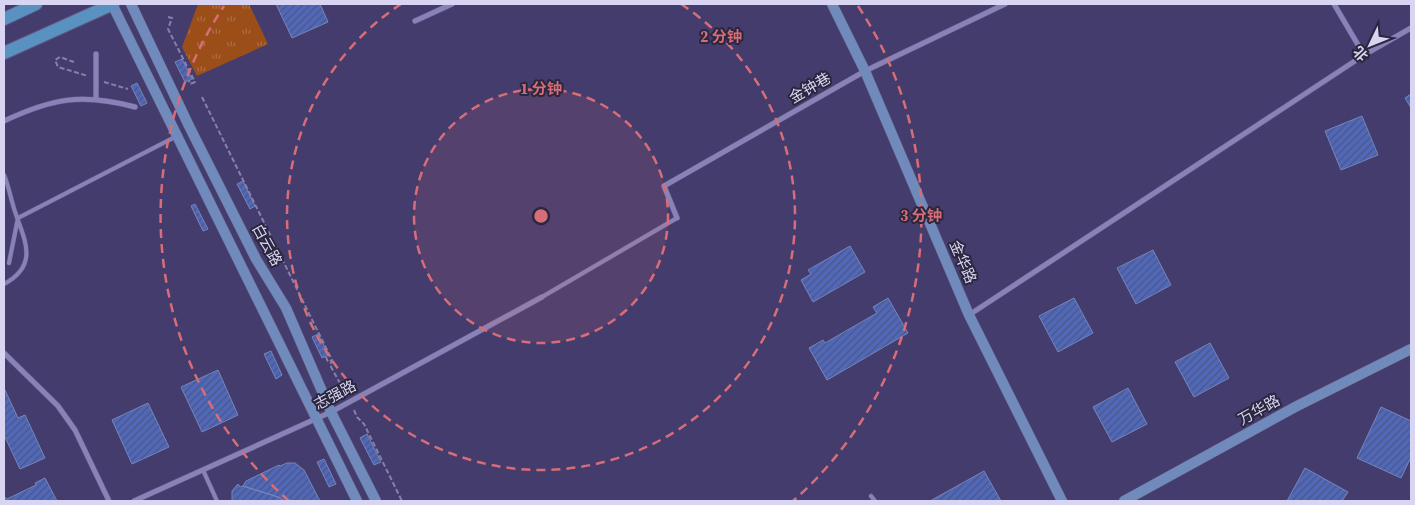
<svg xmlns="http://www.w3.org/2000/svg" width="1415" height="505" font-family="'Source Serif 4','Noto Sans SC',serif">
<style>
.grass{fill:url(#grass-tufts)}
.building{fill:url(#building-hatch);stroke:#7586ba}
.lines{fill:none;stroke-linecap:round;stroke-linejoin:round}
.lane-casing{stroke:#5f5880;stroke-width:5}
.street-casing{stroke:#5f5880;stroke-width:6}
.secondary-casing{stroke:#5f5880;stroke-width:11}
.primary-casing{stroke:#5f5880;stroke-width:14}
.path{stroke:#8681a8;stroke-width:2;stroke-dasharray:5 2.5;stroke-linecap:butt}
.lane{stroke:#8982b8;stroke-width:4}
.street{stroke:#8982b8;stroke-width:5}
.secondary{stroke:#718abc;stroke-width:10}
.primary{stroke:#5991c0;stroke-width:12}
.ring{fill:none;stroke:#d76d79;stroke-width:2.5;stroke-dasharray:9 6}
.labels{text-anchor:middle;stroke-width:4;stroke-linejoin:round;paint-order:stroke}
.street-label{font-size:15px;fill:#d8d5f2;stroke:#2a273e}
.centre{fill:#d76d79;stroke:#2a273e;stroke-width:2.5}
.ring-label{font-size:15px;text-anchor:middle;font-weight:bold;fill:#d76d79;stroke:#2a273e;stroke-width:4;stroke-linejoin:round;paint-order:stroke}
</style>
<defs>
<pattern id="grass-tufts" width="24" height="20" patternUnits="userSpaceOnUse" patternTransform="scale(1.25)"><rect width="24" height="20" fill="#9c4e18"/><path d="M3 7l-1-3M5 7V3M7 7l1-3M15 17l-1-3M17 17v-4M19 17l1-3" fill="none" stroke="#ad6f45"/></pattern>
<pattern id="building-hatch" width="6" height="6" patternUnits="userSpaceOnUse" patternTransform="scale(1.25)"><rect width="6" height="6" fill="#5168b8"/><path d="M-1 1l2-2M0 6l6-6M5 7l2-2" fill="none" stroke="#4a5686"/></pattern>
</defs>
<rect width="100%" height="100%" fill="#443c6c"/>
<!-- grass -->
<path class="grass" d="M198,4H249L268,44L197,76L182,47Z"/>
<!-- building -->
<path class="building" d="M276,4H320L328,22L292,38Z
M182,59L192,79L185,82L175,62Z
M137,83L147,103L141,106L131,86Z
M1411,94V108L1405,98Z
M1362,116L1378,155L1341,170L1325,131Z
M243,181L255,206L250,209L237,184Z
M195,204L208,229L203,231L191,206Z
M850,246L865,272L813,302L801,280L811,274L808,270Z
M1153,250L1171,285L1136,304L1117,268Z
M888,298L908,333L827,380L809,348L823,340L825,343L877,313L873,307Z
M1074,298L1093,333L1058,352L1039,316Z
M318,334L329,355L322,358L312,337Z
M1210,343L1229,378L1194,397L1175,362Z
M271,351L282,375L276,379L264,354Z
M218,370L238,415L202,432L181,387Z
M4,388L18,418L25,415L45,458L20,469L4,435Z
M1128,388L1147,424L1112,442L1093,407Z
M148,403L169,447L132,464L112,420Z
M1381,407L1411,421V457L1401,478L1357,458Z
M367,434L381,462L374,465L360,438Z
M324,459L336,484L329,487L317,462Z
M287,463H295L304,470L320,501H284L278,497L243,486L246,481L279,465L280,466Z
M1305,468L1348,492L1342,501H1287Z
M984,471L1001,501H930Z
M45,478L57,501H4V498L5,497L7,499L36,485L35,483Z
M238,484L240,487L243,486L278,497L284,501H232V491Z"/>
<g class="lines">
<!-- lane casing -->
<g class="lane-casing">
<path id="lane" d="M4,175C8,184 10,195 13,205C21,235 43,263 4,284
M9,263L18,218L175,137
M542,297L677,218
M203,470L217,501
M871,496L875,501"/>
</g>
<!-- street casing -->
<g class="street-casing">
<path id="street" d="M1334,4L1364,55
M415,21L452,4
M96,54V100
M4,121C53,98 82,93 135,107
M677,218L664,186L865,71L1005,4
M969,315L1364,55L1411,28
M4,353L58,406L75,430L109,501
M134,501L331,412L542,297"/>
</g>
<!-- secondary casing -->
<g class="secondary-casing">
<path id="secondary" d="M112,4L357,501
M131,4L189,126L256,259L286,308L331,412L376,501
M832,4L865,71L969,315L1062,501
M1124,501L1297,406L1411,349"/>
</g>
<!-- primary casing -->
<g class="primary-casing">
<path id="primary" d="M4,19L36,4
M4,53L113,4"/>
</g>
<!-- path -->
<path class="path" d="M168,17L172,18L168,29L195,82L190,84L189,80
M74,62L60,57L55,60L58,67L88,76
M104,82L128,89
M202,97L332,360L330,365L342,387
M277,259L274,253L278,250
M326,357L328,362L332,360
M354,410L357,417L364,424L402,501"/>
<!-- lane -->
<use href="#lane" class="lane"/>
<!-- street -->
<use href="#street" class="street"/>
<!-- secondary -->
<use href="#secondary" class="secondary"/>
<!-- primary -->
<use href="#primary" class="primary"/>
</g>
<!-- distance rings -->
<circle cx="541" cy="216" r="127" fill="#d76d79" fill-opacity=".12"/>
<g class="ring">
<circle cx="541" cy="216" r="127"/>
<path d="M681 4A254 254 0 1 1 401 4"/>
<path d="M289 501A380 380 0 0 1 224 6M858 6A380 380 0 0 1 793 501"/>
</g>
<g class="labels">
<!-- street labels -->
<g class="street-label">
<text transform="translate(810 88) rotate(-30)" y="5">金钟巷</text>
<text transform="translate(267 245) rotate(61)" y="5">白云路</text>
<text transform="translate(963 262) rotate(67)" y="5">金华路</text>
<text transform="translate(335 395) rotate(-28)" y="5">志强路</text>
<text transform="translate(1259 410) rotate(-29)" y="5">万华路</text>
</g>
</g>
<circle cx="541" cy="216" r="8" class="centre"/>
<g class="ring-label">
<text x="721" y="42">2 分钟</text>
<text x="541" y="94">1 分钟</text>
<text x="921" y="221">3 分钟</text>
</g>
<!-- border -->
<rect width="1415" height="505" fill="none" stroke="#d8d5f2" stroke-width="10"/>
<!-- north arrow -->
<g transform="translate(1370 45) rotate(227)" stroke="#2a273e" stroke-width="4" paint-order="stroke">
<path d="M0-4L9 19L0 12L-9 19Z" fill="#d8d5f2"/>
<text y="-8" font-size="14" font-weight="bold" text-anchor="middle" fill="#d8d5f2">北</text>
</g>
</svg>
